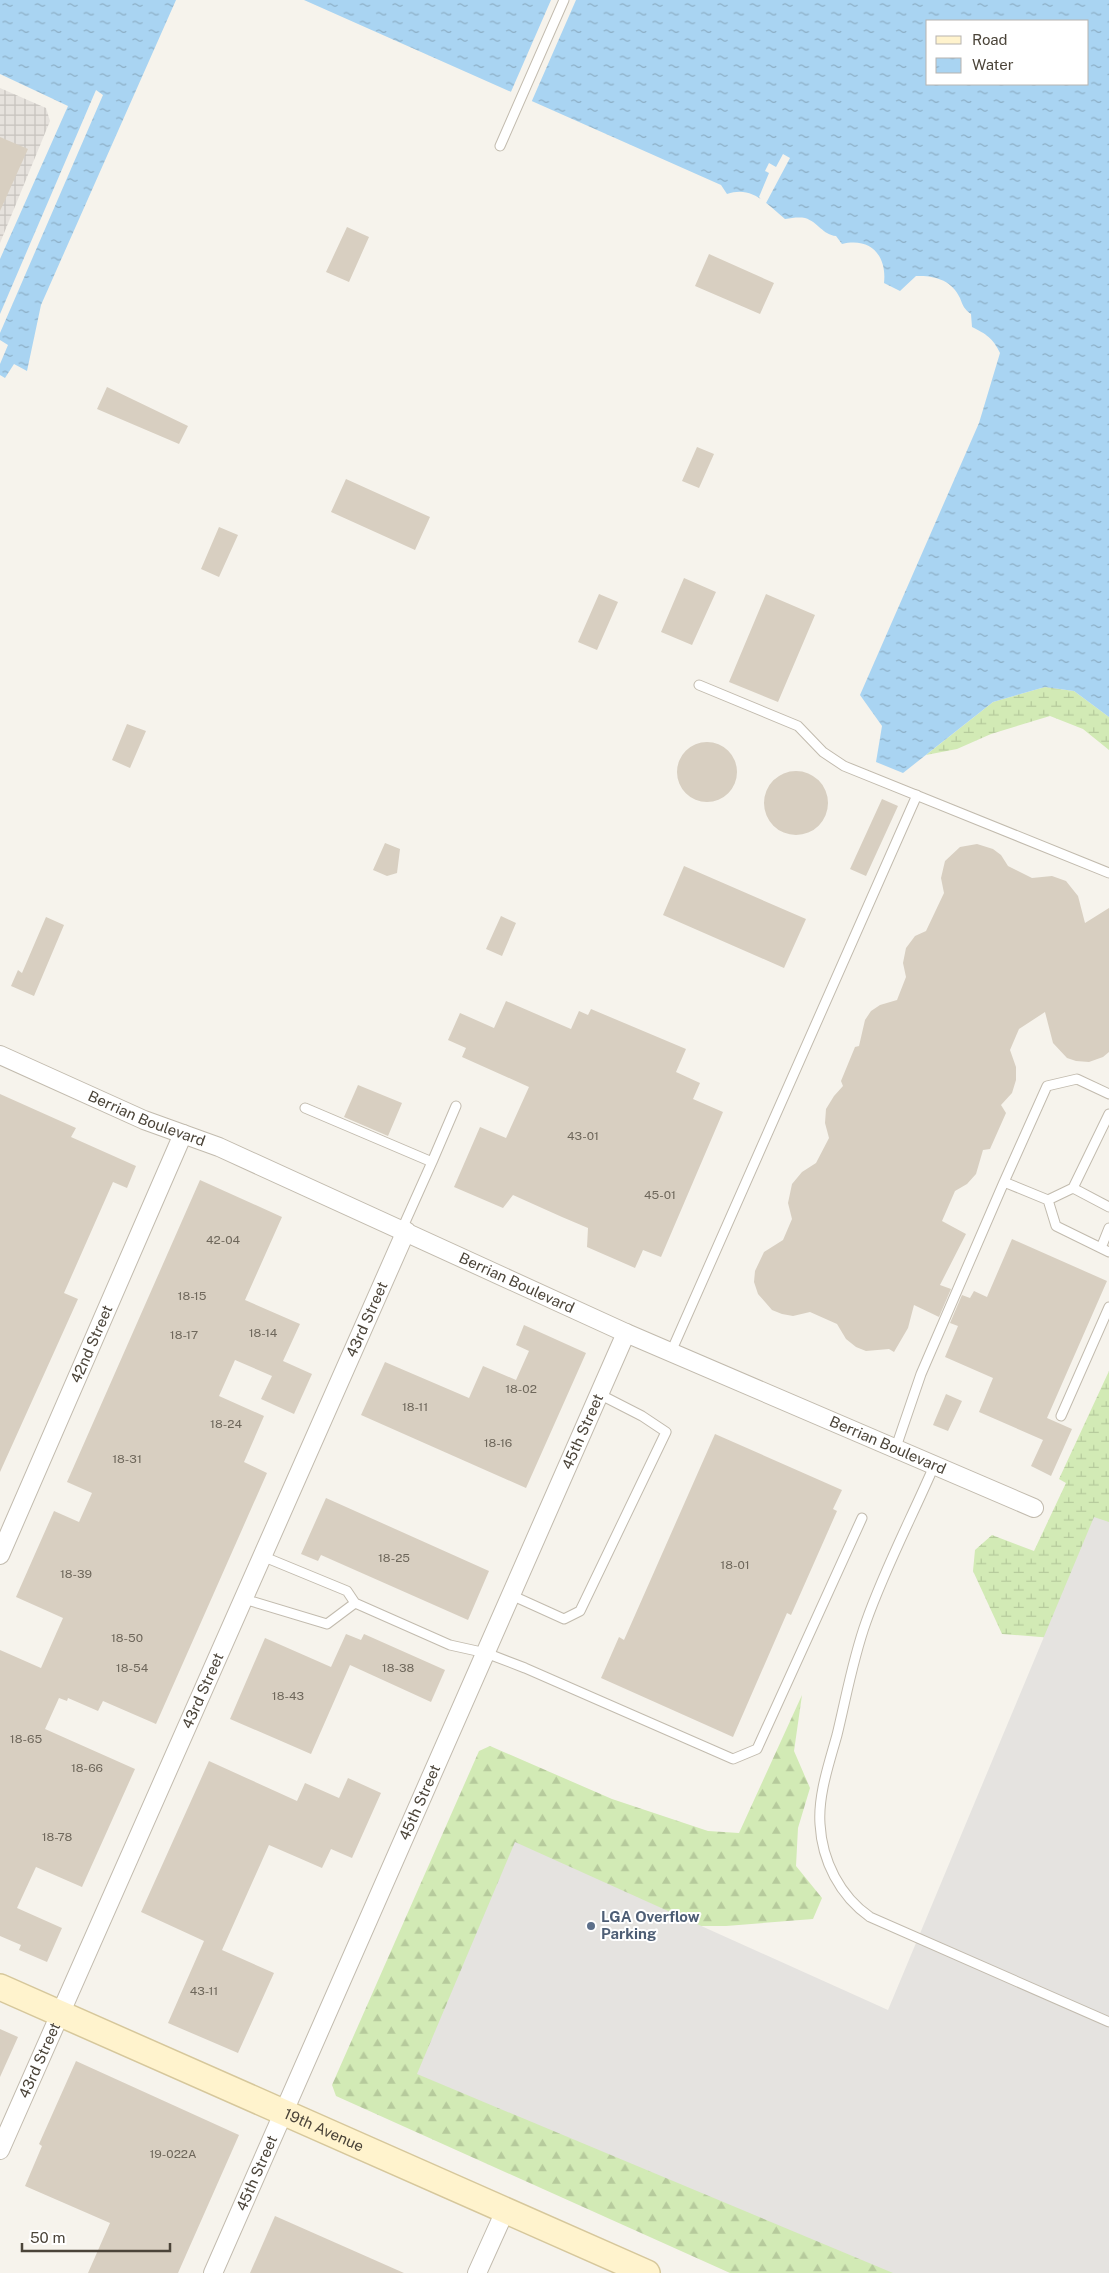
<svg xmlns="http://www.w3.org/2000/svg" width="1109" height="2273" font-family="'Public Sans',sans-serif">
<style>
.industrial{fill:url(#industrial-grid)}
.forest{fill:url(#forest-firs)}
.wetland{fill:url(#wetland-marsh)}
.parking{fill:#e5e3e0}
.water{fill:url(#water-ripples);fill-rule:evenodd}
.pier{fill:#f6f3ec}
.building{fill:#d8cfc1}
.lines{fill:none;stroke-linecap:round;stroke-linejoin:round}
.lane-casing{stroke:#c2bbae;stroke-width:11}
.street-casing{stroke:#c2bbae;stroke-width:20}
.secondary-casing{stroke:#d6c79b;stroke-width:28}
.lane{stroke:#fff;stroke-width:9}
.street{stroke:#fff;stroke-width:18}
.secondary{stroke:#fff3cd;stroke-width:25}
.service-dot{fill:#5c6f8a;stroke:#fff;stroke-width:2}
.labels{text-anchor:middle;stroke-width:4;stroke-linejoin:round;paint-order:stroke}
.number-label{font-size:12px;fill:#6e675b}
.street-label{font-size:15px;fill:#4b4439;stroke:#fff}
.service-label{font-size:15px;font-weight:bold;fill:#4e5e75;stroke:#fff;text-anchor:start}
</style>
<defs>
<pattern id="industrial-grid" width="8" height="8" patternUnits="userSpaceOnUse" patternTransform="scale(1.25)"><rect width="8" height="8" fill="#e6e2dd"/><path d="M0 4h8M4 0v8" fill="none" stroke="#c7c3be"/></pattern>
<pattern id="forest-firs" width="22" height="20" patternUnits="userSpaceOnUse" patternTransform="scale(1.25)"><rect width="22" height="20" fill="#d2eab5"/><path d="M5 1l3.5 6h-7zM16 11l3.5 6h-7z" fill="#b6ca9c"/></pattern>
<pattern id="wetland-marsh" width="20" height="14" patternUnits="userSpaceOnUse" patternTransform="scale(1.25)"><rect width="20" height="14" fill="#d2eab5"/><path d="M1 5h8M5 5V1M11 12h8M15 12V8" fill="none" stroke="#b6ca9c"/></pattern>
<pattern id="water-ripples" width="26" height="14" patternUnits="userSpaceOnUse" patternTransform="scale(1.25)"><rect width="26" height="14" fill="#a9d4f2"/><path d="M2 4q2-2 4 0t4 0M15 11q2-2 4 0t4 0" fill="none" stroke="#8caec5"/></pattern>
</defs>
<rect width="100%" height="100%" fill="#f6f3ec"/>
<!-- industrial -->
<path class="industrial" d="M0,88L46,108L50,121L0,243Z"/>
<!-- forest -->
<path class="forest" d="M802,1695L794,1751L810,1788L798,1828L796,1866L822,1898L813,1919L726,1926H655L947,2273H730L336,2096L332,2085L479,1751L490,1746L612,1799L708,1831L739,1833Z"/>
<!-- wetland -->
<path class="wetland" d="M1045,687L1074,691L1109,717V750L1083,729L1050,716L991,734L957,749L926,755L993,702Z
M1109,1371V1558L1053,1638L1002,1634L973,1571L975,1550L992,1535L1034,1551L1066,1483L1059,1479Z"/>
<!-- parking -->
<path class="parking" d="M1094,1517L1109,1522V2273H893L417,2074L515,1842L888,2010Z"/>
<!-- water -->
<path class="water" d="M0,0H176L41,305L27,371L14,364L5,378L0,375V364L8,345L0,340V259L68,106L0,74Z
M304,0H1109V717L1074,691L1045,687L993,702L903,773L876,762L882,726L860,695L979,423L1000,353C993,338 986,334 972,327L971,314C964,309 963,306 960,298C952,280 934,275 916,276L900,291L884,283C887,256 871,237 842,244L836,236C823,235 818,222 805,218C798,217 792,218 785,219C767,204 752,185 727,194L721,185ZM928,21H1088V84H928Z"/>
<!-- pier -->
<path class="pier" d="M551,0H576L531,103L510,94Z
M96,90L103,95L0,333V314Z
M783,154L790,158L765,205L759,197L769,173L765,171L769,163L776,167Z"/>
<!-- building -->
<path class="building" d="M0,137L28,149L0,211Z
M347,227L369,237L349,282L326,272Z
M709,254L774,283L760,314L695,286Z
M107,387L188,426L179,444L97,409Z
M697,447L714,454L699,488L682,481Z
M346,479L430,517L415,550L331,512Z
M219,527L238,535L219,577L201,569Z
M684,578L716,592L692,645L661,632Z
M599,594L618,602L597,650L578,642Z
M766,594L815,615L778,702L729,682Z
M127,724L146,731L130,768L112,760Z
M677 772a30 30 0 1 1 60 0a30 30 0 1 1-60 0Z
M764 803a32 32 0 1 1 64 0a32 32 0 1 1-64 0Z
M882,799L898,806L866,876L850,869Z
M385,843L400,849L397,873L387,876L373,870Z
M977,844L993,849L1001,855L1008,866L1032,878L1052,876L1066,881L1078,896L1085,923L1109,908V1052L1103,1057L1089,1062L1076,1061L1067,1058L1053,1043L1045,1012L1019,1029L1010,1050L1016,1067V1080L1012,1093L1001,1105L1006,1113L990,1149L983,1150L976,1174L967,1184L955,1191L942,1221L966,1234L940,1285L951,1289L939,1317L914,1305L908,1328L894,1352L889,1349L866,1351L856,1347L846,1339L837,1324L810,1312L793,1316L782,1314L772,1310L758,1294L754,1282L755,1271L764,1252L783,1240L792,1219L788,1203L792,1184L802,1172L816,1163L829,1138L825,1123L826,1109L834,1096L843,1086L841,1081L855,1047L859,1046L865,1020L871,1011L880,1005L897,1000L906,977L903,963L906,948L915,936L926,931L944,893L941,878L945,861L960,847Z
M684,866L806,919L784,968L663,915Z
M501,916L516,923L502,956L486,949Z
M46,917L64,925L34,996L11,986L18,970L22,973Z
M506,1001L571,1029L579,1011L588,1015L591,1009L686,1049L676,1072L700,1083L693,1099L723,1112L661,1257L643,1250L635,1268L587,1247L588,1228L562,1217L513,1195L503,1208L454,1187L480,1127L506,1138L529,1087L462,1057L466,1048L448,1040L460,1013L494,1028Z
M358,1085L402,1103L388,1136L344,1117Z
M0,1094L76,1128L71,1137L136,1166L127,1188L113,1182L64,1293L78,1299L0,1472Z
M200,1180L282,1217L245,1300L300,1324L283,1361L312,1374L294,1414L261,1399L272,1376L235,1360L219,1396L264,1416L244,1462L267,1473L156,1724L103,1701L98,1711L68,1698L67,1701L59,1698L45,1729L135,1769L82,1887L36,1867L17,1908L62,1928L47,1962L19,1950L21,1945L0,1936V1650L41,1668L63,1618L16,1597L54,1511L79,1522L92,1493L67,1482Z
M1012,1239L1107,1281L1047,1418L1072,1429L1051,1476L1031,1466L1043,1440L979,1412L993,1378L945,1357L958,1326L950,1323L962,1295L970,1298L974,1291L987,1297Z
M524,1325L586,1353L526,1488L361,1415L385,1362L469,1398L483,1366L516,1380L529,1351L516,1345Z
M946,1394L962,1401L948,1431L933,1425Z
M715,1434L842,1490L833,1509L837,1511L791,1615L787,1613L733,1737L601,1678L619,1637L624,1640Z
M326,1498L489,1571L468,1620L321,1555L318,1561L301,1554Z
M346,1634L361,1640L364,1634L445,1670L431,1702L350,1665L311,1754L230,1719L265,1638L331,1667Z
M209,1761L297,1801L305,1783L339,1798L348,1778L381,1793L352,1858L331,1849L322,1868L269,1845L222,1950L274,1973L238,2053L168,2023L204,1941L141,1912Z
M0,2029L18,2037L0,2077Z
M76,2061L239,2135L178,2273H88L110,2223L25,2186L42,2146L39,2144Z
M275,2216L404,2273H250Z"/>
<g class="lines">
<!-- lane casing -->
<g class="lane-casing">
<path id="lane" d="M500,146L564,0
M699,685L798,726L823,752L844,766L1109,873
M305,1108L432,1162L402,1229
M432,1162L456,1106
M1004,1182L1047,1086L1077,1079L1109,1094
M1073,1188L1109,1114
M1048,1200L1056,1226L1109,1252
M1101,1248L1109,1228
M671,1352L917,795
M1061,1416L1109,1307
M895,1450L921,1374L1004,1182L1048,1200L1073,1188L1109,1207
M934,1466C912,1517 885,1568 866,1622C853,1658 846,1698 837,1735C829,1764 818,1795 820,1824C822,1861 840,1896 870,1917L1109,2022
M262,1556L347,1591L355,1603L450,1645L486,1653L525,1668L733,1759L757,1749L862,1518
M511,1595L564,1619L580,1611L666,1432L642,1416L599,1394
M244,1599L327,1624L355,1603"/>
</g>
<!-- street casing -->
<g class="street-casing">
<g id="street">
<path id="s1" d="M0,1055L144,1120L219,1147L626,1333L1034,1508"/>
<path id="s2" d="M0,1555L183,1134"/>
<path id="s3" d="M0,2150L406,1231"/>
<path id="s4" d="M213,2273L626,1333"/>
<path d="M477,2273L505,2211"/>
</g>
</g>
<!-- secondary casing -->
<g class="secondary-casing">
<g id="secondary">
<path id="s5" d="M0,1987L647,2273"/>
</g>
</g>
<!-- lane -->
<use href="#lane" class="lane"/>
<!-- street -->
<use href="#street" class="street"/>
<!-- secondary -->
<use href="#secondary" class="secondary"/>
</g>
<!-- markers -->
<circle class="service-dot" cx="591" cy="1926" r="5"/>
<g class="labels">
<!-- number labels -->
<g class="number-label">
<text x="583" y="1140">43-01</text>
<text x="660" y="1199">45-01</text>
<text x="223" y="1244">42-04</text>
<text x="192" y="1300">18-15</text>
<text x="263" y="1337">18-14</text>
<text x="184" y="1339">18-17</text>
<text x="521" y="1393">18-02</text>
<text x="415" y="1411">18-11</text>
<text x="226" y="1428">18-24</text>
<text x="498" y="1447">18-16</text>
<text x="127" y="1463">18-31</text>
<text x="394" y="1562">18-25</text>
<text x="735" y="1569">18-01</text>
<text x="76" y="1578">18-39</text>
<text x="127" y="1642">18-50</text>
<text x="132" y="1672">18-54</text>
<text x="398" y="1672">18-38</text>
<text x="288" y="1700">18-43</text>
<text x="26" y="1743">18-65</text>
<text x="87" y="1772">18-66</text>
<text x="57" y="1841">18-78</text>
<text x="204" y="1995">43-11</text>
<text x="173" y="2158">19-022A</text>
</g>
<!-- street labels -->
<g class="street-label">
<text dy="5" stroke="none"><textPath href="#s1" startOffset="160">Berrian Boulevard</textPath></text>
<text dy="5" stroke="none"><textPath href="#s1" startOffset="565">Berrian Boulevard</textPath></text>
<text dy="5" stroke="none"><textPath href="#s3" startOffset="908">43rd Street</textPath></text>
<text dy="5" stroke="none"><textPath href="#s2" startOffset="230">42nd Street</textPath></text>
<text dy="5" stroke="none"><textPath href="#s4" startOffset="919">45th Street</textPath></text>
<text dy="5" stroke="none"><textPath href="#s1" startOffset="970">Berrian Boulevard</textPath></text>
<text dy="5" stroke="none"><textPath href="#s3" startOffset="502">43rd Street</textPath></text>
<text dy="5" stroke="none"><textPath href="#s4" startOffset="514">45th Street</textPath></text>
<text dy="5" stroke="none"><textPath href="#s3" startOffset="98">43rd Street</textPath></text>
<text dy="5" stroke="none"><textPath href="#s5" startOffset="354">19th Avenue</textPath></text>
<text dy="5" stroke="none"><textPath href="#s4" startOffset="109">45th Street</textPath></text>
</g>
<!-- service labels -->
<g class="service-label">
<text x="601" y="1922">LGA Overflow<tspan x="601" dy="17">Parking</tspan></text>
</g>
</g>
<!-- legend -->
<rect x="926" y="20" width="162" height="65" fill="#ffffff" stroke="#b7b4b0"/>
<rect x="936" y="36" width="25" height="8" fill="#fff3cd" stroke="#b7b4b0"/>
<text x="972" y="45" font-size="15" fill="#4b4439">Road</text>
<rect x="936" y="58" width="25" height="15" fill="url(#water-ripples)" stroke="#b7b4b0"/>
<text x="972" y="70" font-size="15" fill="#4b4439">Water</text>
<!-- scale -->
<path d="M22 2243v8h148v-8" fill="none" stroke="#4b4439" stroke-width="2.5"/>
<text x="30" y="2243" font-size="15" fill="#4b4439" stroke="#ffffff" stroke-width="4" paint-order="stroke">50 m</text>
</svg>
